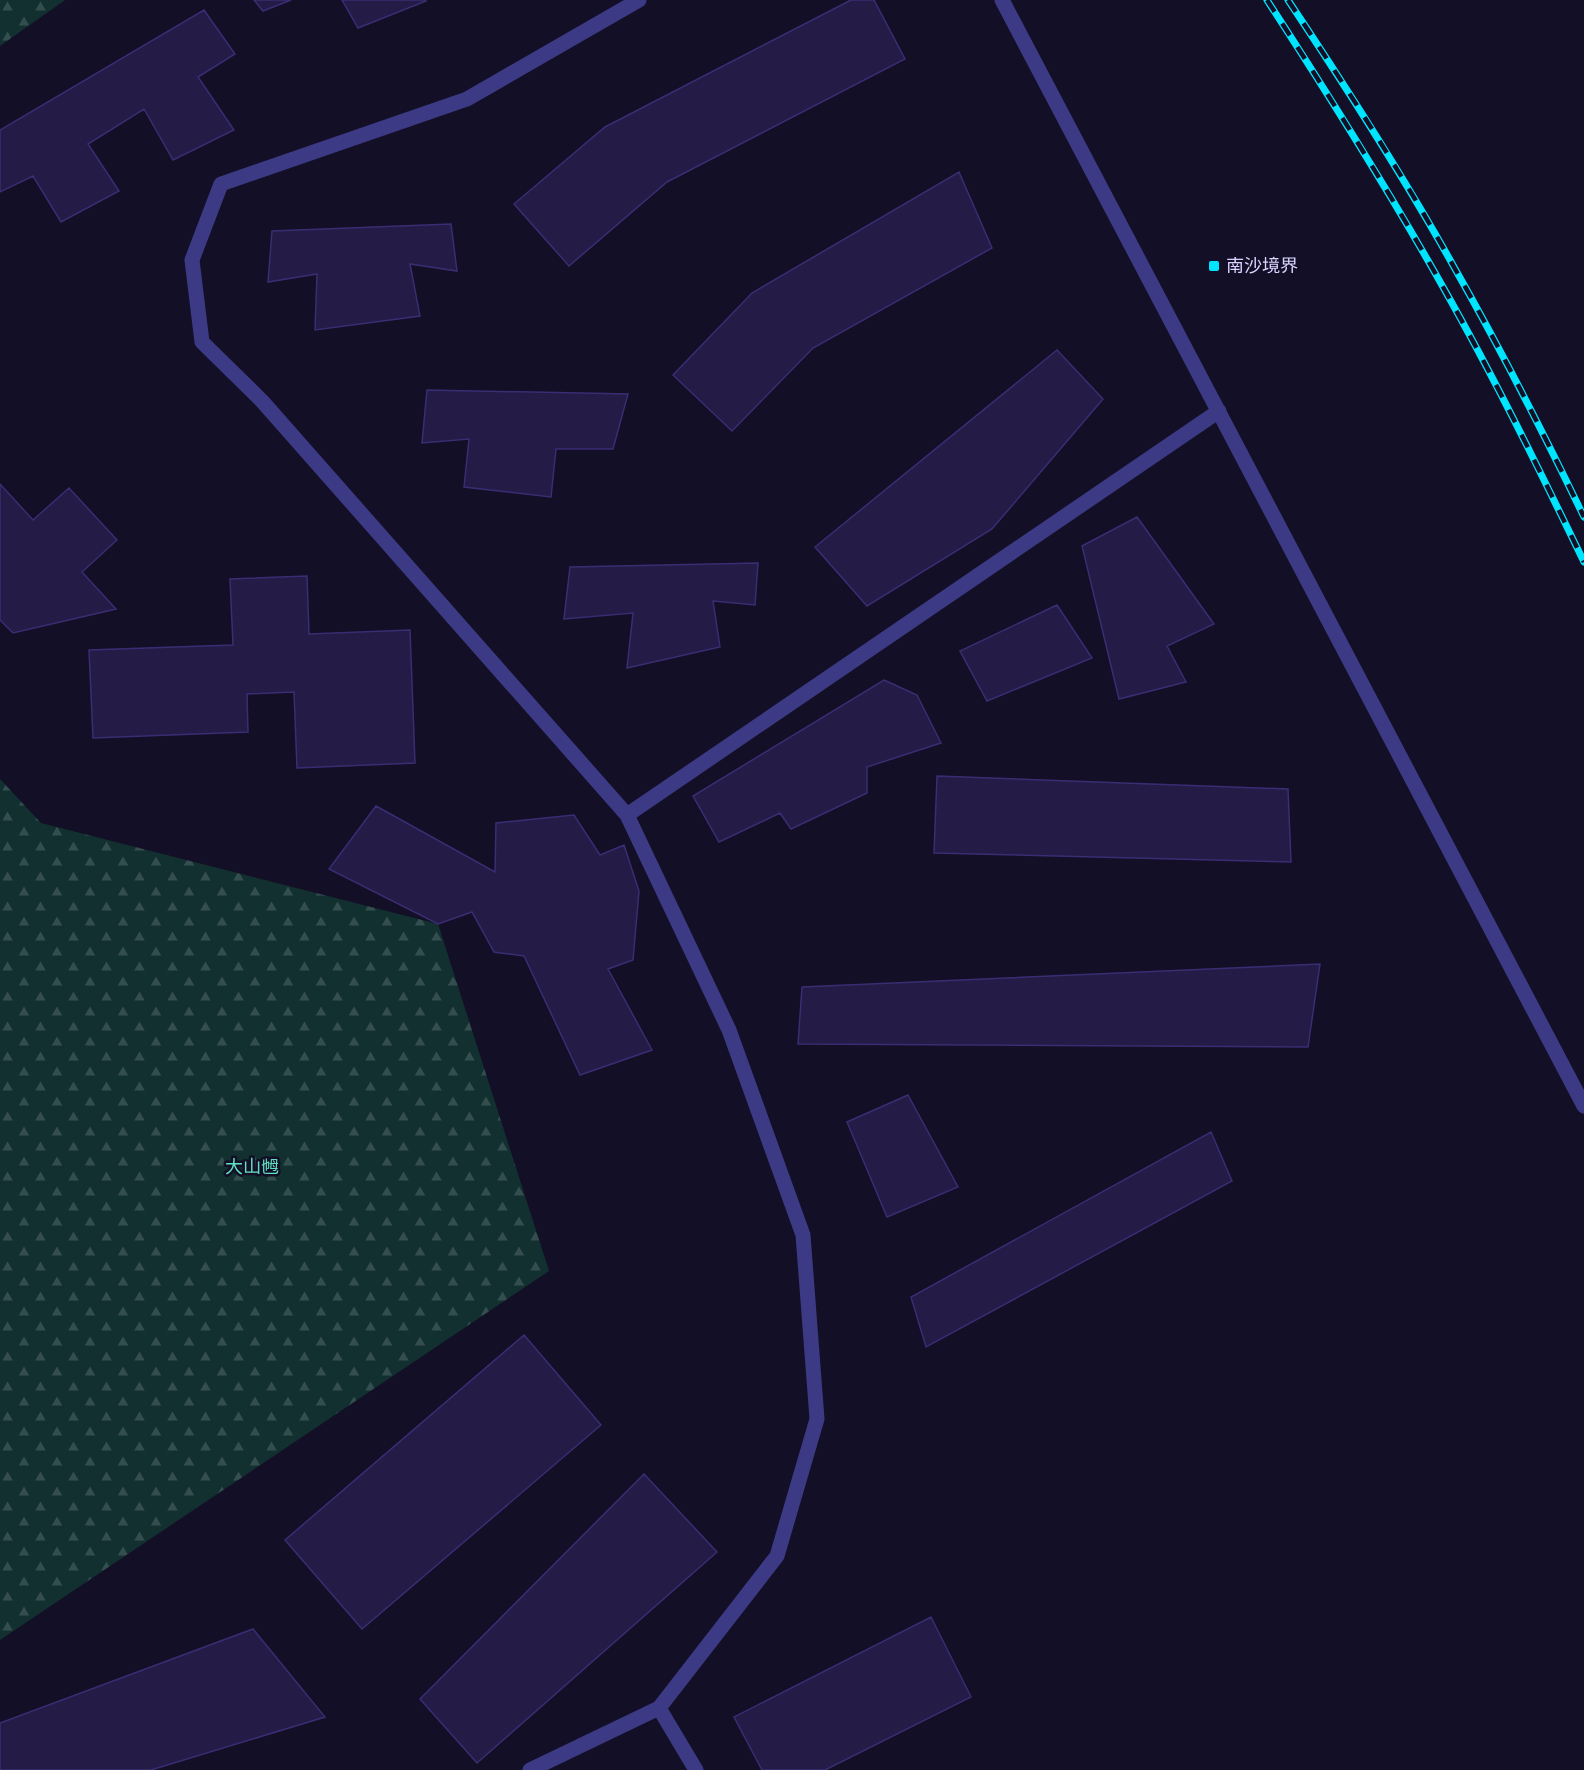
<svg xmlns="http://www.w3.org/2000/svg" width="1584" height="1770" font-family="'Asap Condensed','Noto Sans SC',sans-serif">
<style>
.forest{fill:url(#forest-firs)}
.building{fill:#241b47;stroke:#3b2d73;stroke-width:1.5}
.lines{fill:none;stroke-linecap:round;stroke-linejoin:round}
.minor{stroke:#3d3a85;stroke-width:15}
.rail-casing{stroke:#00e5ff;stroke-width:7}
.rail{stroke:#130f26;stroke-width:4.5;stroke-dasharray:14;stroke-linecap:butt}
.poi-dot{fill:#00e5ff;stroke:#130f26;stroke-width:2}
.labels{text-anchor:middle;stroke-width:5;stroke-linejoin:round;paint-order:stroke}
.poi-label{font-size:18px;fill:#d9d4ff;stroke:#130f26;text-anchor:start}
.park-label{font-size:18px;fill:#5fe0c0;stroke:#130f26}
</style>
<defs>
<pattern id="forest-firs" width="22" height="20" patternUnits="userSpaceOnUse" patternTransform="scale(1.5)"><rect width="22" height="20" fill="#12302f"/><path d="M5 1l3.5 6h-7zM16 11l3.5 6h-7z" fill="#344d4e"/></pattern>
</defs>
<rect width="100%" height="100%" fill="#130f26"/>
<!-- forest -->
<path class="forest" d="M0,0H65L0,46Z
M0,779L41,823L438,924L549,1271L0,1640Z"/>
<!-- building -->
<path class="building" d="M254,0H291L263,11Z
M342,0H425L426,1L358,28Z
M851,0H874L905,59L667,182L569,266L514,204L605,127Z
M204,10L235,54L198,77L234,130L173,160L144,109L88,144L119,191L61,222L33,176L0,192V130Z
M959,172L992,248L813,348L732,431L673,375L752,293Z
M451,224L457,271L410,264L420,316L315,330L317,274L268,282L272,231Z
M1057,350L1103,399L992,529L867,606L815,547Z
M427,390L628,394L613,449H556L551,497L464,487L469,439L422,443Z
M0,484L33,520L69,488L117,540L82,572L116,609L13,633L0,620Z
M1137,517L1214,624L1167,646L1186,682L1119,699L1082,546Z
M758,563L755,605L713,601L720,647L627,668L633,613L564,619L570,567Z
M307,576L309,634L410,630L415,763L297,768L294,692L247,694L248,732L93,738L89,650L233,645L230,579Z
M1057,605L1092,658L987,701L960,651Z
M884,680L917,695L941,743L867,767V793L791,829L780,813L719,842L693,796Z
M937,776L1288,789L1291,862L934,853Z
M376,806L495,872L496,823L574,815L600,855L624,845L639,891L633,960L608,969L652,1050L580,1075L524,956L494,952L472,912L438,924L329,869Z
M1320,964L1308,1047L798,1044L802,987Z
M908,1095L958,1187L887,1217L847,1122Z
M1211,1132L1232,1181L926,1347L911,1297Z
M524,1335L601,1425L362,1629L285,1540Z
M644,1474L717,1552L477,1763L420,1699Z
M931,1617L971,1697L825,1770H762L734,1717Z
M253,1629L325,1717L151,1770H0V1723Z"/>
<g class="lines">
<!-- minor -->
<path class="minor" d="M1002,0L1584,1106
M627,815L1219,411
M659,1708L696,1770
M530,1770L659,1708L777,1556L817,1419L803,1235L729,1030L627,815L262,401L202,342L192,260L221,184L467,99L639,0"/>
<!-- rail casing -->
<g class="rail-casing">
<path id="rail" d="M1267,0C1328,94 1388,189 1443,287C1494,377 1539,469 1584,562
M1288,0C1346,87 1403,175 1454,267C1500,348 1543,432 1584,517"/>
</g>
<!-- rail -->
<use href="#rail" class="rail"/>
</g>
<!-- markers -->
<rect class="poi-dot" x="1208" y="260" width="12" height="12" rx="3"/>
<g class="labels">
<!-- poi labels -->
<g class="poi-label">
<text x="1226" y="272">南沙境界</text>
</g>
<!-- park labels -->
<g class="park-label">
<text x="252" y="1173">大山乸</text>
</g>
</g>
</svg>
